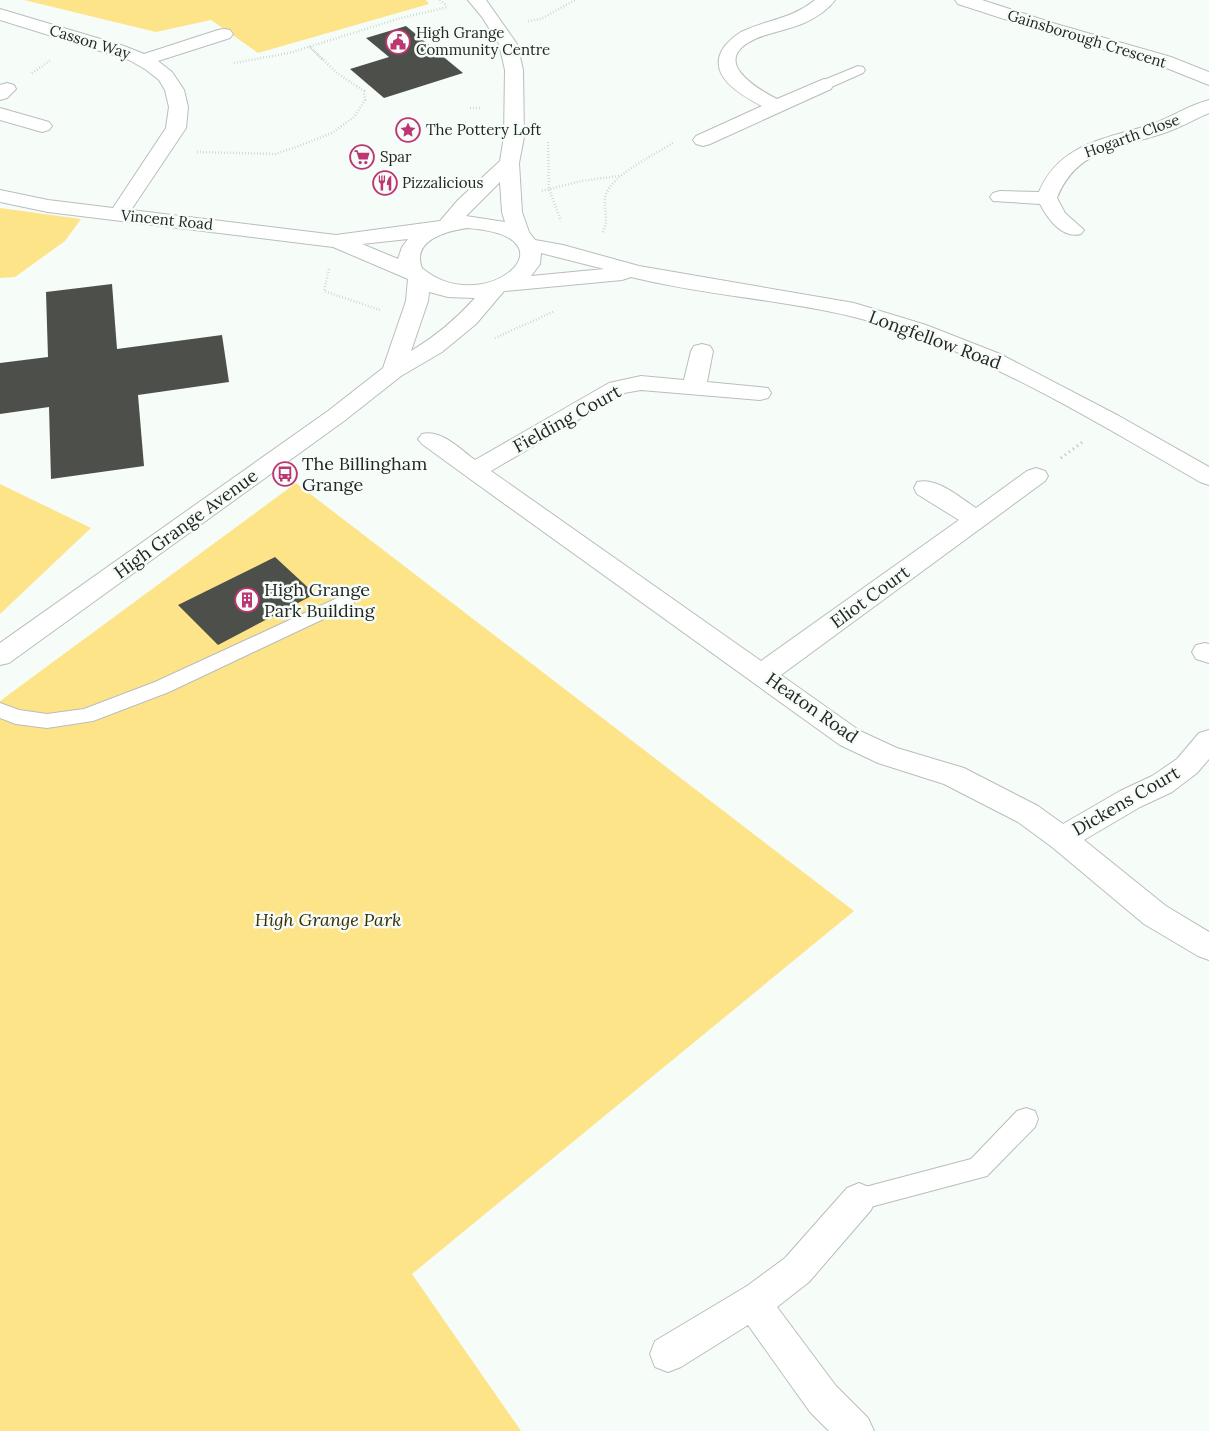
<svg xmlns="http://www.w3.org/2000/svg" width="1209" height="1431" font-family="Lora,serif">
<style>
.green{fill:#fee489}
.building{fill:#4d4f4a}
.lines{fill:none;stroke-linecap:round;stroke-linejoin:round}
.service-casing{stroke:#b9beba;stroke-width:2}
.minor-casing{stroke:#b9beba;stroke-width:2}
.path-far1{stroke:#b5b9b6;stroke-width:2.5;stroke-dasharray:0.5 2.5;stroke-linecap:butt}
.path{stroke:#b5b9b6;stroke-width:3;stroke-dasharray:1 4;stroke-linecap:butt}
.service{fill:#fff;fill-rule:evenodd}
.minor{fill:#fff;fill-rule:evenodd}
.labels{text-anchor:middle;stroke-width:5;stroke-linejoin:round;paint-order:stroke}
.far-poi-label{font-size:15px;fill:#242625;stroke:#f6fcf8;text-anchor:start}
.far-street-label{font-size:15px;fill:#242625;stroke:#f6fcf8}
.street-label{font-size:18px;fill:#242625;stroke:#f6fcf8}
.poi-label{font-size:18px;fill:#242625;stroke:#f6fcf8;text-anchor:start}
.park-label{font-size:18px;font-style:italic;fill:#3a2f00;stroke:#f6fcf8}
</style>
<rect width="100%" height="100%" fill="#f6fcf8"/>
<!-- green -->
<path class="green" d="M24,0H426L429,4L258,53L211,20L156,32Z
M0,208L81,219L65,241L15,277L0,278Z
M296,483L854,911L412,1274L521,1431H0V701Z
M0,484L91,528L0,614Z"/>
<!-- building -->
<path class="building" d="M406,26L463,73L384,98L350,69L389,57L366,38Z
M112,284L117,349L222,335L229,382L138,395L144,466L51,479L49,407L0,414V363L48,357L46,292Z
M275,557L315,594L218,645L178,605Z"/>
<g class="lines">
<!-- service casing -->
<g class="service-casing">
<path id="service" d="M858,66L863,67L865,70L863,73L829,88H819L817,85L819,82Z
M346,594L353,595L355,600L353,605L169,692L93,721L47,728L16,724L0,718V703L19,710L47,714L84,709L155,682Z
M1026,1108L1035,1111L1038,1119L1035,1127L987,1176L859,1210L850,1207L847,1199L850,1191L971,1159L1017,1111Z"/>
</g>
<!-- minor casing -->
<g class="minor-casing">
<path id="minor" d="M468,0H486L517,44L523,70L524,137L519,163L522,212L529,232L535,240L563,245L639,266L854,303L926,325L1000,354L1119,416L1209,467V485L1200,482C1093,420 972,345 850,316C778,299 703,295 631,277L622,280L504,291L476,324L442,352L401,376L344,421L9,663L0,665V643L328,411L383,368L406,301L408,279L333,247L48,212L0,202V190L48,200L113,208L166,128L169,107L165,90L159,80L145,69L129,60L0,20V9L124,46L144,54L218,30L224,29L230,30L233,34L230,38L158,61L172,72L184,90L188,107L186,128L131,210L336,235L440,221L458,200L500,161L504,137L505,70L499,44L482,17ZM500,182L502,212L505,222L466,216ZM467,228C582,236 484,321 422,268C411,240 447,231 467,228ZM408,239L402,247L398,259L362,244ZM541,253L604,269L531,276L540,264ZM429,292L448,297L475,298C456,319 435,337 411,351L428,301Z
M815,0H835C828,10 815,18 804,23C788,30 771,32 755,39C710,60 754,87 777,99L824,79L831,81L833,85L831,89L710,144L703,146L696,144L693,140L696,136L762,106C741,95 705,75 724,47C729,41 734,36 741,32C768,19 790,20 815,0Z
M955,0H982L1056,24L1171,57L1209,72V85L1159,65L1044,32L958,4Z
M7,83L14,85L16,89L7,98L0,100V85Z
M1209,100V113C1195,119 1181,127 1167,132C1122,148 1077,147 1057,198L1065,213L1084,230L1081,234C1062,239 1048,219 1040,204L993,201L990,197L993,193L1000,191L1039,192C1060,142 1108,139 1152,124C1172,117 1189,105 1209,100Z
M0,108L49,122L52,126L49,130L42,132L0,120Z
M702,344L710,346L713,351L707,382L768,388L771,393L768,398L760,400L641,390L624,393L491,471L761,661L959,520L917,494L914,488L917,482C937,477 959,497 976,508L1027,471L1036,468L1045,471L1048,476L1045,481L781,675L860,731L897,748L964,768L1038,806L1063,824L1120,791L1152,776L1177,759L1199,733L1209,730V759L1197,773L1172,792L1140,807L1084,840L1166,906L1209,932V960L1198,956L1144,924L1052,847L1018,822L944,784L878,763L840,745L466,476L422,444L418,439L422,434C441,429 460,449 475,460L609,383L641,376L684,380L691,351L694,346Z
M1205,643L1209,644V663L1196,659L1192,652L1196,645Z
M859,1183L871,1188L876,1199L871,1210L809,1282L777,1307L836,1386L868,1418L874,1431H829L810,1412L748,1325L681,1367L668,1372L655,1367L650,1354L655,1341L747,1286L785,1258L847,1188Z"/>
</g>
<!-- path-far1 -->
<path class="path-far1" d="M440,0L447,6
M528,21L541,19L575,0
M234,63L289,53L401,18L448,7
M32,73L51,60
M470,108H482
M548,142L549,189L561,221
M197,152L275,154L296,147L332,133L354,117L365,100L364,91L337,73L309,46L323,60
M542,191L581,181L619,176
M603,232C610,218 602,206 606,194C615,173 654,155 673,143
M329,269L324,291L380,310
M495,338L555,311"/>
<!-- path -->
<path class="path" d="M1061,458L1084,441"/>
<!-- service -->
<use href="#service" class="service"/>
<!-- minor -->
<use href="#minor" class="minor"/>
</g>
<!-- icons -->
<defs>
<g id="civic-ring" transform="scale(1.25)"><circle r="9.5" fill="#f6fcf8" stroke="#bd3572" stroke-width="1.5"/><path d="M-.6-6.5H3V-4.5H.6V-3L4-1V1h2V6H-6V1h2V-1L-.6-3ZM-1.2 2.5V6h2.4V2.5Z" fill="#bd3572"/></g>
<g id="sight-ring" transform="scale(1.25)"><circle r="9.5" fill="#f6fcf8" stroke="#bd3572" stroke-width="1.5"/><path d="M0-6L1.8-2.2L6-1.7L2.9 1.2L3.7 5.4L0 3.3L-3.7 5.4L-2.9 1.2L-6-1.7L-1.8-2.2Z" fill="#bd3572"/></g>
<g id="supermarket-ring" transform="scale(1.25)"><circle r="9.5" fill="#f6fcf8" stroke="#bd3572" stroke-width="1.5"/><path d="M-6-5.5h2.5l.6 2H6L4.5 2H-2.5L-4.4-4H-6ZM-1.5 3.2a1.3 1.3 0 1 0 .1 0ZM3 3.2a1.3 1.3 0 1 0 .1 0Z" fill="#bd3572"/></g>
<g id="restaurant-ring" transform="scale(1.25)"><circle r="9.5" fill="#f6fcf8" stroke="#bd3572" stroke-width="1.5"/><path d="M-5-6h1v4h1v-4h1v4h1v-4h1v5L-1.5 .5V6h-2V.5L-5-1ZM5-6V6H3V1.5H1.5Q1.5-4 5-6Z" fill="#bd3572"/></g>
<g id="bus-ring" transform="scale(1.25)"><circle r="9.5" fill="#f6fcf8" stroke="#bd3572" stroke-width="1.5"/><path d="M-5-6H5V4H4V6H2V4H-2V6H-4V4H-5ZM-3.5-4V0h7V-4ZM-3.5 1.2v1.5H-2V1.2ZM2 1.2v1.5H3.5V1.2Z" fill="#bd3572"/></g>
<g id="building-ring" transform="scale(1.25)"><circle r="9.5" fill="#f6fcf8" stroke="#bd3572" stroke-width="1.5"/><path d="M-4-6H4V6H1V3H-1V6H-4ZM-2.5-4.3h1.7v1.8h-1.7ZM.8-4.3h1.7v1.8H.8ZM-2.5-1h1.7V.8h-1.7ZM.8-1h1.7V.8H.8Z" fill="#bd3572"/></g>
</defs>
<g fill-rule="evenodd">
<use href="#civic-ring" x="398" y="42"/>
<use href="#sight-ring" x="408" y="130"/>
<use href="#supermarket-ring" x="362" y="157"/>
<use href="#restaurant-ring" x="385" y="183"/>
<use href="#bus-ring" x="285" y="474"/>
<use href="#building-ring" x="247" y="600"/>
</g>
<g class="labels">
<!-- far-poi labels -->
<g class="far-poi-label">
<text x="416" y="38">High Grange<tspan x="416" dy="17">Community Centre</tspan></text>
<text x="426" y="135">The Pottery Loft</text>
<text x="380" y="162">Spar</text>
<text x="402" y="188">Pizzalicious</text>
</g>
<!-- far-street labels -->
<g class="far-street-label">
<text transform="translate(1087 39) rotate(17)" y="5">Gainsborough Crescent</text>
<text transform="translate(90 42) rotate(17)" y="5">Casson Way</text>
<text transform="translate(1132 136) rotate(-20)" y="5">Hogarth Close</text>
<text transform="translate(167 220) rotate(6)" y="5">Vincent Road</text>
</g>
<!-- street labels -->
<g class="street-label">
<text transform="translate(935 340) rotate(20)" y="6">Longfellow Road</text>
<text transform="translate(567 419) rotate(-29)" y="6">Fielding Court</text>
<text transform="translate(186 524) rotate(-36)" y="6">High Grange Avenue</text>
<text transform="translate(870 597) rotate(-36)" y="6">Eliot Court</text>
<text transform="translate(812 708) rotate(35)" y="6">Heaton Road</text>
<text transform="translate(1126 801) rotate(-30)" y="6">Dickens Court</text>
</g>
<!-- poi labels -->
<g class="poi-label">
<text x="302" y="470">The Billingham<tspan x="302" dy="21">Grange</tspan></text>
<text x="264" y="596">High Grange<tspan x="264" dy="21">Park Building</tspan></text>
</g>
<!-- park labels -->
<g class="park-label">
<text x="328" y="926">High Grange Park</text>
</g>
</g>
</svg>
